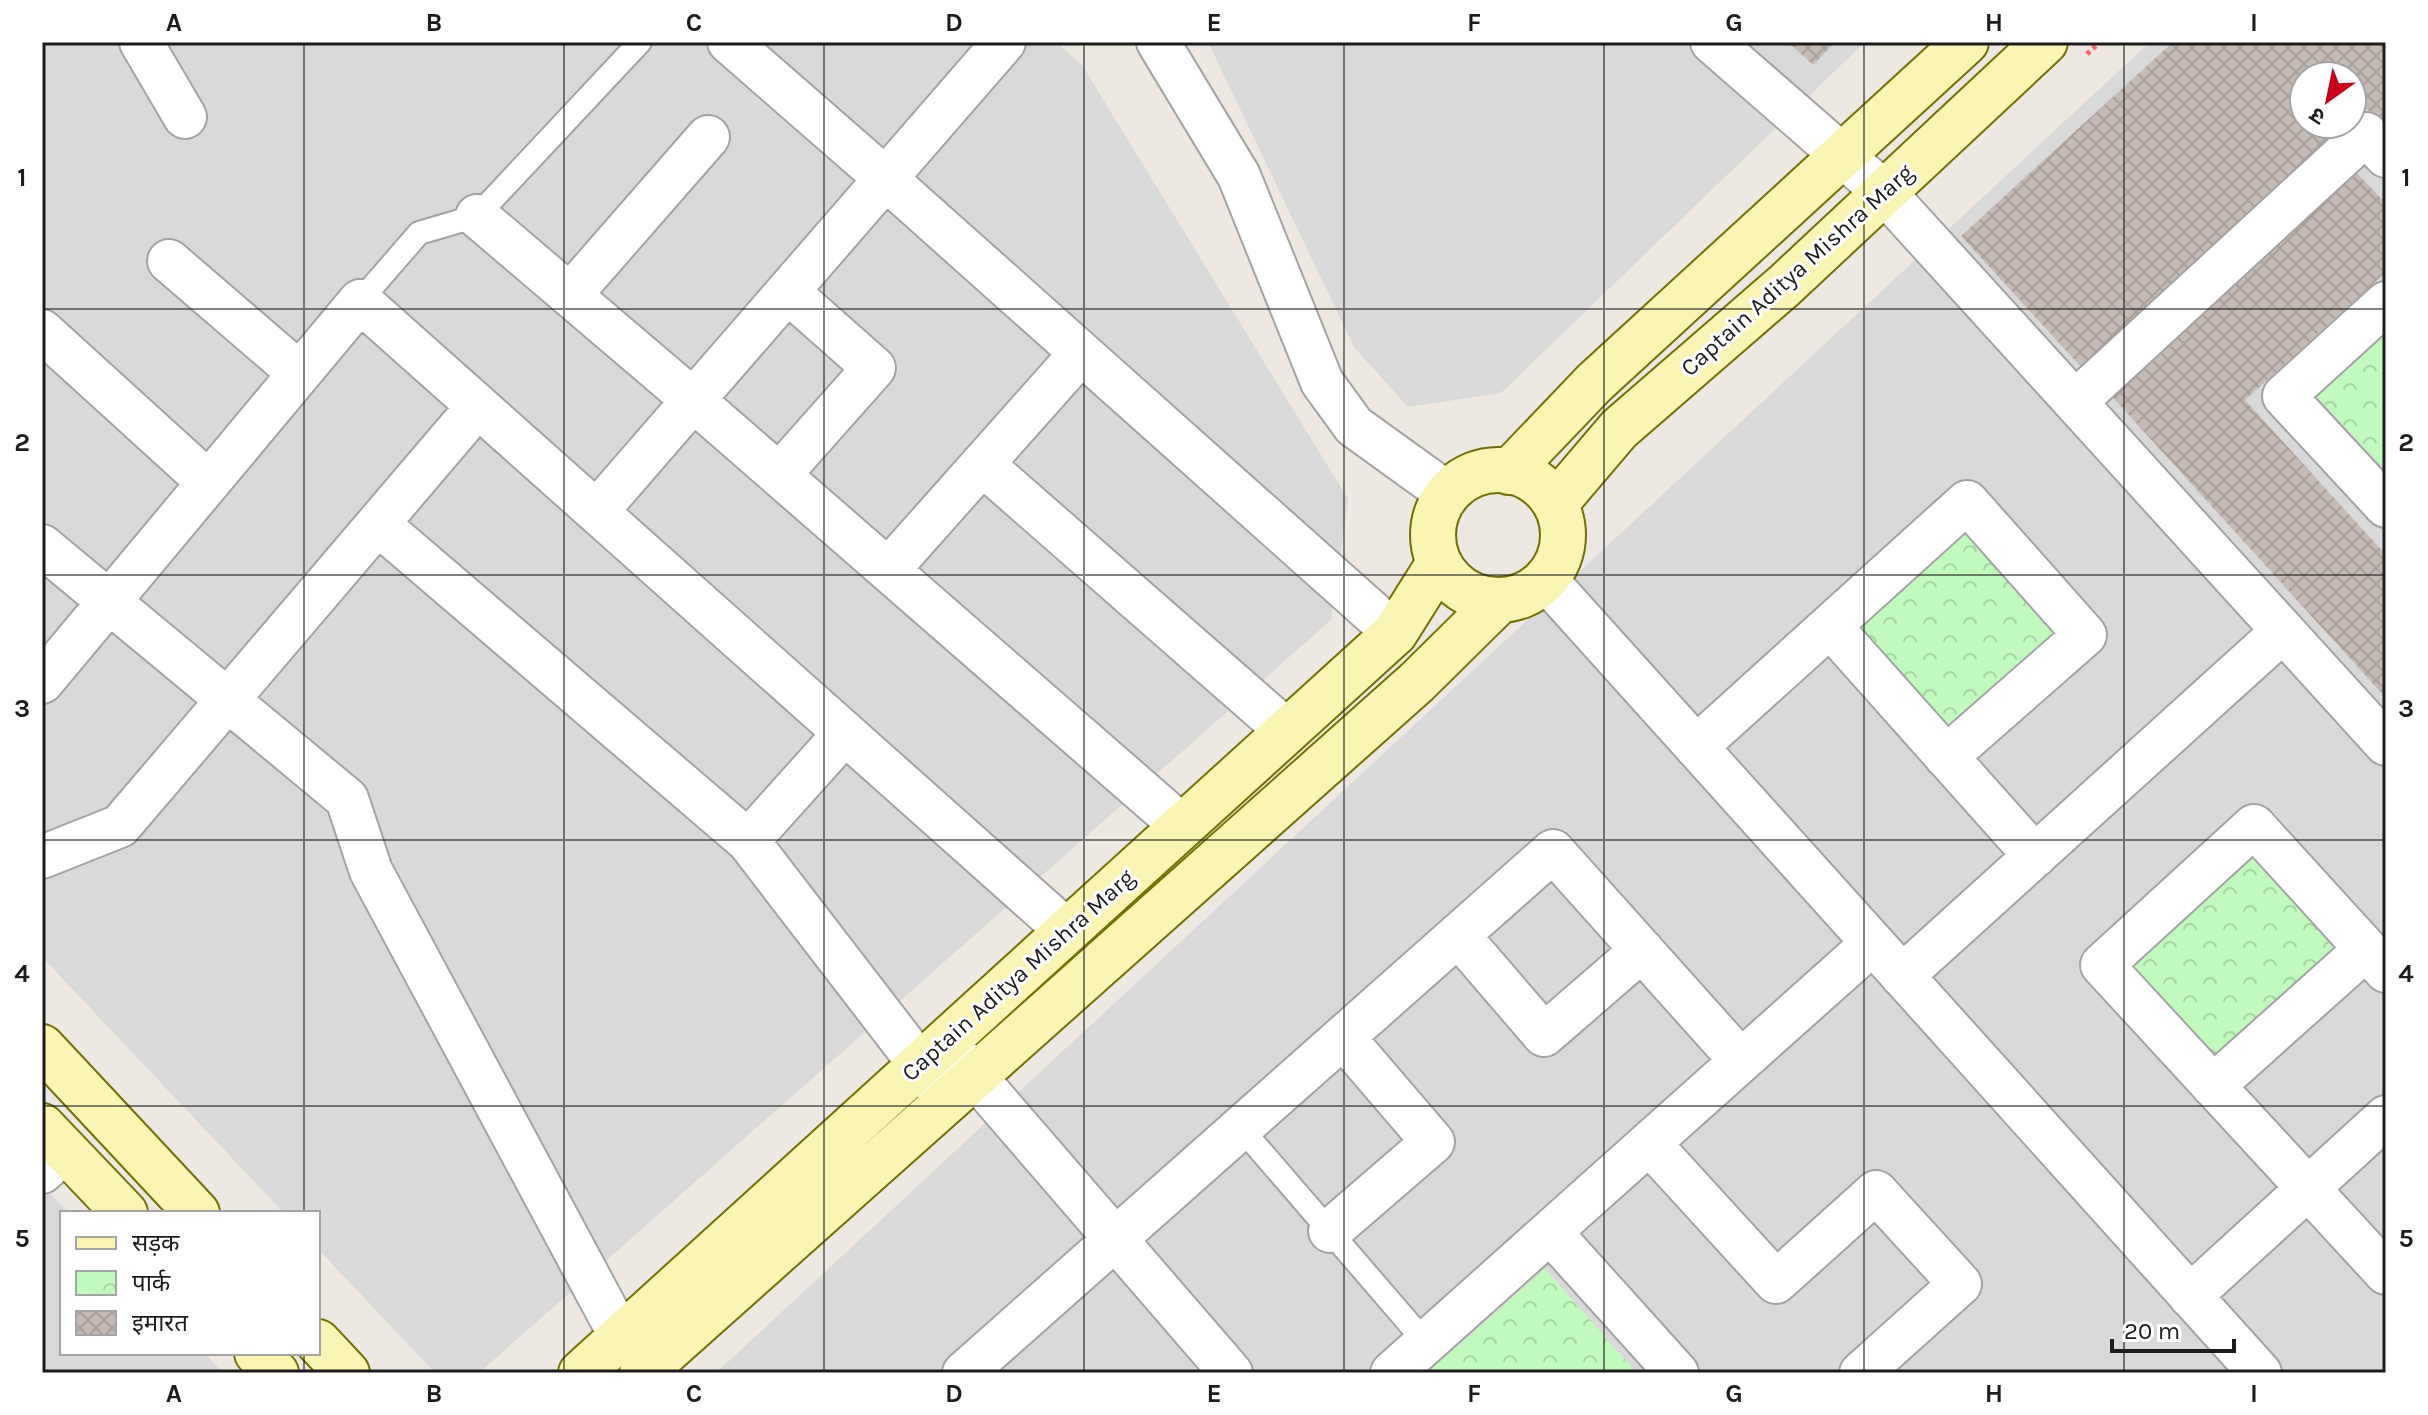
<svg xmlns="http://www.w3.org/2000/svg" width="2428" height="1415" font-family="Karla,'Noto Sans Devanagari',sans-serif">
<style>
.residential{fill:#dad9d9;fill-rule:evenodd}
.park{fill:url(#park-crowns)}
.building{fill:url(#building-cross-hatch)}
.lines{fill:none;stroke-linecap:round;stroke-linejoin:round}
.lane-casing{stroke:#a3a3a3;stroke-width:26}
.street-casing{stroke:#a3a3a3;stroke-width:46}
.secondary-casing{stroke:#737103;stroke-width:48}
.path{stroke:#fc6569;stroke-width:5;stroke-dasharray:4 4;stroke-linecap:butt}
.lane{stroke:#fff;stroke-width:22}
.street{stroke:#fff;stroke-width:42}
.secondary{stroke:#faf5b3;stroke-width:44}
.grid{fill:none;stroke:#1c1c1c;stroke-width:2;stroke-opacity:0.55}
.labels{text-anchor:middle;stroke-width:6;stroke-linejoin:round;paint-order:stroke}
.street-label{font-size:24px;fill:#1c1c1c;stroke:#fff}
.neatline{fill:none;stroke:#1c1c1c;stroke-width:3}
.grid-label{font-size:26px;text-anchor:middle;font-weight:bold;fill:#1c1c1c}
</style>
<defs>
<pattern id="park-crowns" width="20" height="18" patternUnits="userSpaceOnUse" patternTransform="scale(2)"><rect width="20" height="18" fill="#c0fabc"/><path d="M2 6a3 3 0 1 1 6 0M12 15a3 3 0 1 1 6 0" fill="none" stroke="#a4d6a1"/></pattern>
<pattern id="building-cross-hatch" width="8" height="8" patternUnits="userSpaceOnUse" patternTransform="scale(2)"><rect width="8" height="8" fill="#c5bab5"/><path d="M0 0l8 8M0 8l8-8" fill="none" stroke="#a99f9b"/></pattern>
</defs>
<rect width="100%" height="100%" fill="#eee8e2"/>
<!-- residential -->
<path class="residential" d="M42,42H1056L1082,65L1348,499L1331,620L479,1373H435L318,1249V1213H284L42,957Z
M1208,42H1865L1501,393L1408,407L1354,347Z
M2150,42H2386V1373H716ZM2304,76H2352V124H2304Z
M42,1185L69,1213H62V1353H204L223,1373H42Z"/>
<!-- park -->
<path class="park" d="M2386,328V471L2314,394Z
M1969,524L2066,634L1948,737L1851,627Z
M2259,849L2346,947L2215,1063L2128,965Z
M1545,1269L1637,1373H1427Z"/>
<!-- building -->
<path class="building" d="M1788,42H1835L1813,65Z
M2173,42H2386V130L2367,109L2352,123V76H2304V124H2351L2083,369L1961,236Z
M2354,170L2386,204V272L2245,400L2386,555V698L2108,392Z"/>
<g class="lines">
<!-- lane casing -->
<g class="lane-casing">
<path id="lane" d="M360,301L419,233L477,216L640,42
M1241,1128L1426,1343"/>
</g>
<!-- street casing -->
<g class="street-casing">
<path id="street" d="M141,42L185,117
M729,42L886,179L1395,633
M1158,42L1239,176L1322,382L1354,426L1447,493
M1712,42L1884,192L2386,744
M477,216L693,400L1182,826
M169,261L299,373
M570,295L708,137
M2386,303L2284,396L2386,506
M42,331L208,482
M2075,402L2366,134L2386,156
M982,464L1287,731
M779,475L874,368L788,292
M597,511L1004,42
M378,524L748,841L948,1101
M42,546L347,799L371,871L621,1337
M888,570L1081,353
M1546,580L2260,1373
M1830,626L2035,856
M42,682L360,301L1067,931
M1696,747L1967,502L2085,635L1946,757
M748,841L845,733
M42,857L120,826L478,406
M1458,935L1544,1035L1642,950
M2386,971L2254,826L2102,965L2386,1273
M1902,976L2283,631
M952,1050L1231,1373
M2213,1086L2366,949
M1649,1143L1776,1282L1876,1192L1960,1284L1861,1373
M42,1172L66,1150
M1330,1231L1433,1142L1343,1037
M1550,1232L1677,1373
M2190,1296L2386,1117
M964,1373L1553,851L1741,1061
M1392,1373L1873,943"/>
</g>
<!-- secondary casing -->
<g class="secondary-casing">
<path id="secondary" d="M1433 535a65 65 0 1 1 130 0a65 65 0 1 1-130 0Z
M1509,472L1594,383L1966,42
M1556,503L1619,429L1784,286L2045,42
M42,1047L197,1213
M42,1126L125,1213
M318,1342L347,1373
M257,1353L276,1373
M581,1373L1395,633L1439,563
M642,1373L1417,682L1500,600"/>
</g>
<!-- path -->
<path class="path" d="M2087,54L2100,42"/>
<!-- lane -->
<use href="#lane" class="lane"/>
<!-- street -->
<use href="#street" class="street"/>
<!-- secondary -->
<use href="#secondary" class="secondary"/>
</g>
<!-- grid -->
<path class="grid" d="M304,42V1213M564,42V1373M824,42V1373M1084,42V1373M1344,42V1373M1604,42V1373M1864,42V1373M2124,42V1373M42,309H2386M42,575H2386M42,840H2386M42,1106H2386M304,1353V1373"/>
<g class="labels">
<!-- street labels -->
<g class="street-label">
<text transform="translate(1797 270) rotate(-42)" y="8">Captain Aditya Mishra Marg</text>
<text transform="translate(1018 975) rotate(-42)" y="8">Captain Aditya Mishra Marg</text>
</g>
</g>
<!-- border -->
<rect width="2428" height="1415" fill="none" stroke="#ffffff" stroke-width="88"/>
<!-- legend -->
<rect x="60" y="1211" width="260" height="144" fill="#ffffff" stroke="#a4a4a4" stroke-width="2"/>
<rect x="76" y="1237" width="40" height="12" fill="#faf5b3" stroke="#a4a4a4" stroke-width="2"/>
<text x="132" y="1251" font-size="24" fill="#1c1c1c">सड़क</text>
<rect x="76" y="1271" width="40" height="24" fill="url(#park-crowns)" stroke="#a4a4a4" stroke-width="2"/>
<text x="132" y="1291" font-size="24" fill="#1c1c1c">पार्क</text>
<rect x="76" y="1311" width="40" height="24" fill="url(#building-cross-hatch)" stroke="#a4a4a4" stroke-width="2"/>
<text x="132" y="1331" font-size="24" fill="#1c1c1c">इमारत</text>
<!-- north arrow -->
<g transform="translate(2328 100) rotate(213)"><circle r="38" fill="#ffffff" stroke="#a4a4a4" stroke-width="2"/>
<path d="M0-6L14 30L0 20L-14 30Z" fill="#c8001a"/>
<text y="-12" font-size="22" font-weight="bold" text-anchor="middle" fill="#1c1c1c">उ</text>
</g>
<!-- scale -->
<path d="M2112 1339v12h122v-12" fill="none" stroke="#1c1c1c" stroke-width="4"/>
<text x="2124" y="1339" font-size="24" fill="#1c1c1c" stroke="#ffffff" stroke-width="6" paint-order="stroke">20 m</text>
<rect x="44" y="44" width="2340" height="1327" class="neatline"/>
<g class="grid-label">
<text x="174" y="31">A</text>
<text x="434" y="31">B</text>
<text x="694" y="31">C</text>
<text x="954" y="31">D</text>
<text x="1214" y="31">E</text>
<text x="1474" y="31">F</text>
<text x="1734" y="31">G</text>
<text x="1994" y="31">H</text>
<text x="2254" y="31">I</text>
<text x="22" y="186">1</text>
<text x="2406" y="186">1</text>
<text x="22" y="451">2</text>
<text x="2406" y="451">2</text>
<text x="22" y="717">3</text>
<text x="2406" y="717">3</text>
<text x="22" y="982">4</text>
<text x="2406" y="982">4</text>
<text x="22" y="1247">5</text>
<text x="2406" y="1247">5</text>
<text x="174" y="1402">A</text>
<text x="434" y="1402">B</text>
<text x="694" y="1402">C</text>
<text x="954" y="1402">D</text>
<text x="1214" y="1402">E</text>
<text x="1474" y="1402">F</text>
<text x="1734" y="1402">G</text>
<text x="1994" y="1402">H</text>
<text x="2254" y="1402">I</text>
</g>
</svg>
